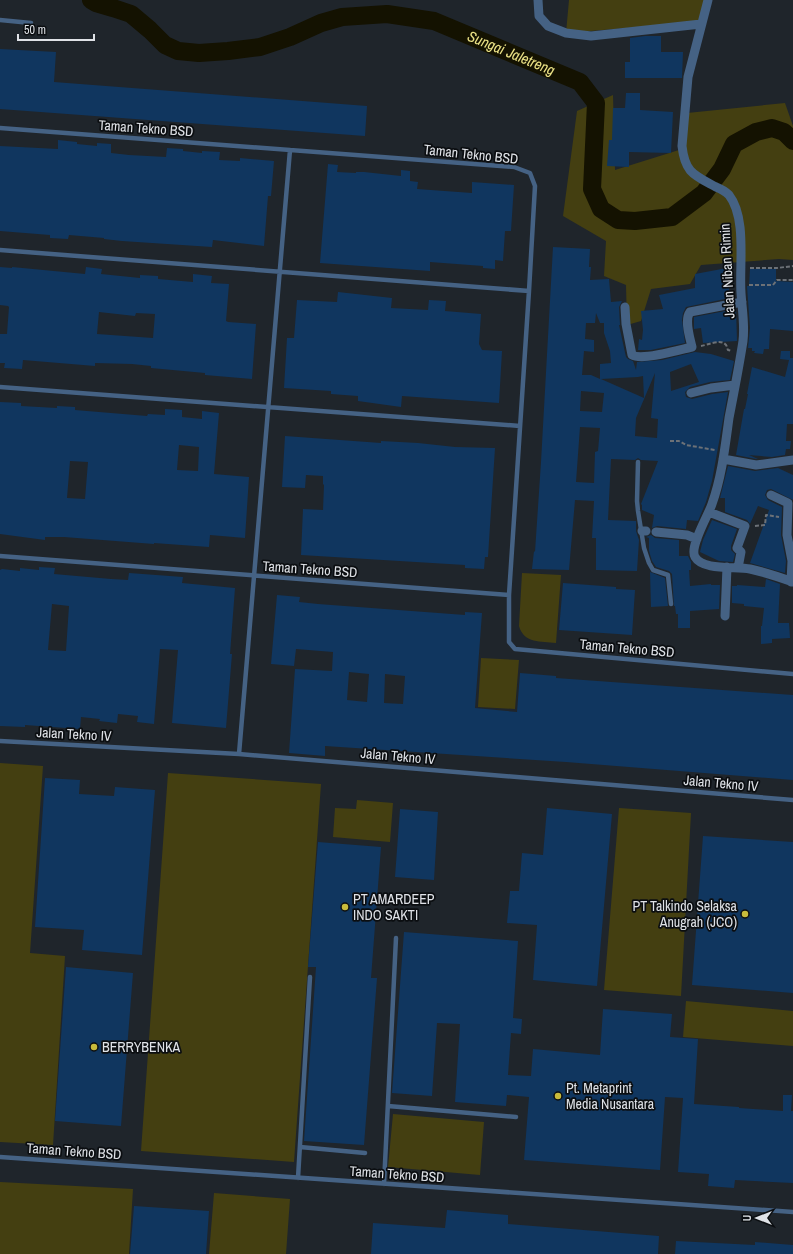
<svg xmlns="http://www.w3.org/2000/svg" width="793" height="1254" font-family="'Archivo Narrow',sans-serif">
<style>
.green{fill:#443f11}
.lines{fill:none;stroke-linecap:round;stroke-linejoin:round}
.river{stroke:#141201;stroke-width:18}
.building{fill:#10365f;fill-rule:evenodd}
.path{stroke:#6c7177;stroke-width:2;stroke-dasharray:4 2;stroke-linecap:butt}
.service{stroke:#456284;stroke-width:4.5}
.minor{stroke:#456284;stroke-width:9}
.poi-dot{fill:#c8bb3b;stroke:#0b0e11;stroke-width:1.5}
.labels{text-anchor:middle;stroke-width:3.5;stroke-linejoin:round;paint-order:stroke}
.street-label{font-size:14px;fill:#dfe2e7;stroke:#0b0e11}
.poi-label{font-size:14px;fill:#dfe2e7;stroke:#0b0e11;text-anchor:start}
.water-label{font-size:15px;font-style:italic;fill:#ebe286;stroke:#0b0e11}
</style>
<rect width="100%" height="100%" fill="#1f252b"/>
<!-- green -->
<path class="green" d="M569,0H706L700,22L566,33Z
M613,95L615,170L679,150L687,113L785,103L793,126V260L779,259L701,265L690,284L651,289L641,321L627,325L626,285L604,276L606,241L563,216L577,111Z
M522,573L561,575L556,643C541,641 524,644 519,626Z
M481,658L519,660L515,709L478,707Z
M0,763L43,766L30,953L65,956L53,1145L0,1142Z
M168,773L321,784L294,1162L141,1151Z
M357,800L393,803L390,842L333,837L335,808L356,809Z
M619,808L691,813L681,996L604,990Z
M686,1001L793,1011V1046L683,1037Z
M393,1114L484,1122L480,1175L388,1167Z
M0,1182L133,1189L129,1254H0Z
M214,1193L290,1199L286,1254H209Z"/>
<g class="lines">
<!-- river -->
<path class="river" id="s1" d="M91,0L96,3L113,8L131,14L150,30L165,45L178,51L199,53L228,51L260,47L290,37L321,23L342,17L387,14L434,21L580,82L596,103L592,189L601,209L618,220L635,221L672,217L704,193L722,169L734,144L756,132L772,128L784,132L793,141"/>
</g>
<!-- building -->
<path class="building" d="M645,36H661V52H683L682,78H625V62H630V38Z
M0,49L56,52L54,82L367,106L365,136L0,109Z
M626,93H640V110L673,112L671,153L629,152V167L607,166L609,140H612L613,108H625Z
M58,140L77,142V144L97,146V143L111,144V153L129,155L166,157L167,148L183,149V151L202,153V151L220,152L219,160L240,161V158L274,161L271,196H268L264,246L213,240L212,247L122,241L104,239V238L69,235L68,239L50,238V235L0,231V146L58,149Z
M328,164L338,165L337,172L356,173V172H364L401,176V170L410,171V181L418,182L417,189L472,193V182L514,185L511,231H505L503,261L495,260V269L483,268V266L430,262V271L320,263Z
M553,247L590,249L589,267H591L590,280L609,279L611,302L622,301L619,307L620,325H619L626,357L628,359L633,361L636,370L637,362L662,360L695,352L711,354L734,361L730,380L710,382L690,387L685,392L686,397L692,399L712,394L728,392L712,481L706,502L698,521L687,520L686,529L657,526L652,528L654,515L642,510V505L641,504L658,461L641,460L638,458L635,460L611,459L608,520L636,521V531L639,540L637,571L596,570V538H592L594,501L575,500L569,570L532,569L534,551L535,552L541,462ZM596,313L600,323H604V333L610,351L611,363L600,364V379L591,375H582L584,351L594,352V340L585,339L586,323H595ZM691,364L699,382L671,391L670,372ZM655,373L651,418L658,419L657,438L635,436L636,418ZM643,376L644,398L601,379L638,377ZM581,391L604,393L602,412L580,411ZM580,427L600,428L598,451L595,452L594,483L576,482Z
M0,267L12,268V267L85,274L86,267L102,269L101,274L140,278V275L158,276V279L193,282V274L212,276L211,283L229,284L226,321L228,322L256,324L252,379L205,375V373L151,368V366L132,364L95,363V366L23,360L22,369L4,368L5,363H0V334H7L9,307L8,306L0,305ZM99,312L135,316L136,313L155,314L153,338L97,334Z
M727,268L730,298L686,307L683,313L682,320L685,343L651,350H638L639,339L642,340L643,330L641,311L663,309L659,295L695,288V274Z
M750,269H776V281L793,282V331L770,329L769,349H764L763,354L754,353L755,351H752V348H748L750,328L747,286H749Z
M338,292L392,298L391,308L428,310L429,300L446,301L445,311L481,314L479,344L482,350L502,351L499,403L402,396L401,407L358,401V396L331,394V391L284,388L287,338H294L297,300L337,302Z
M736,309L737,341L703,343L701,328L694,329V317Z
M781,351H790V358H793V424H787L786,441H791L790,449H786L785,455L772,457L749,455L758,459H756L736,455L744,409H745L748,394H747L752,367L785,377L789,360L780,359Z
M0,402L21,403V406L57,408V406L75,407V410L147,416L148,414L165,415V409L182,410V417L202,419V411L219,413L214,474L249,477L245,538L210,535L209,547L154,543V544L64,537H45V540L0,534ZM179,445L199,447L198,471L177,470ZM70,461L88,462L85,499L67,498Z
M285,436L381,443V441L418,443L455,447L495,448L488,557H485L484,569L465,568V565L301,555L303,509L323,510L324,485L323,484V476L306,475L305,488L282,487Z
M728,466L755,471L778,468L793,475V500L771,489L767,490L765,495L768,500L782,507L781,535L786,561L785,573L750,563L769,510L758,506L750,524L747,520L725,512V498H720Z
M712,520L737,529L731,546V550L735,554L733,562L719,561L700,552L703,540Z
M651,535L655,538L679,540V556H688L691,562V570H689L690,586L711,584V585H720L719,609L690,611V628H678V614H676L675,606H674L672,574L669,571L656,567L652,561L649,551V538L646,537Z
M39,567L55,568L54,574L111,579L128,580L129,573L183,577L182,583L235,588L230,654H232L226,728L172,723L178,650L160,649L154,724L137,722L138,716L118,714L117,723L99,721L100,719L81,717L80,729L25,725V727L0,726V570L2,569L20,571V568L39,570ZM52,604L69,606L66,651L48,650Z
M650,572L665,578L668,606L651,607Z
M766,579L780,584L778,623H789L790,638L772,639V643L761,644V626H762L764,608L744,606V604L732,603V586H737V585L765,587Z
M563,583L616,587V589L635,590L632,635L559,630Z
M277,595L300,597L299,602L318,604L465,615V612L482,613L475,708L517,712L520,673L556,676V678L793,695V780L566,762L325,746V756L289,753L295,669L332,671L333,652L296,649L294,666L271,664ZM349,672L369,674L367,702L347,700ZM385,674L405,676L403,704L384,703Z
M45,778L80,780L79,794L114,796L115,787L155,790L142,955L82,950L84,930L35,927Z
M547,808L612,814L597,986L533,980L537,925L507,923L510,891H519L522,853L543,855Z
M400,809L438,812L434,880L395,877Z
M703,836L793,842V993L692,985Z
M318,842L381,847L371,978H377L364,1145L304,1141L316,967H308Z
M404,932L518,941L513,1018L522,1019L521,1034L511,1033L508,1075L531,1076L533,1049L600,1055L603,1009L672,1014L670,1037L698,1039L694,1104L739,1107V1108L783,1111V1095H792L791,1111H793V1183L735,1180L734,1188L708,1186L709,1174L678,1172L683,1098L665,1097L660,1170L524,1160L529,1097L507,1095L506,1106L455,1102L460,1024L437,1023L432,1096L392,1093Z
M66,967L133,973L121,1126L55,1121Z
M134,1206L209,1211L206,1254H130Z
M447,1210L508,1215V1224L659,1236L658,1254H371L373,1223L445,1228Z
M676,1241L755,1245V1242L793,1245V1254H675Z"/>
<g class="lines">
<!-- path -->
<path class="path" d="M750,268H777L793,266
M749,285H773L777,280H793
M701,346C707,345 720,339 725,344C727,345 727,348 728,350L732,351
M670,441H679L686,445L715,450
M755,526L765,525L766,515L779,517"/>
<!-- service -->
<path class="service" d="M0,20L31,23
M0,128L514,167L530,173L535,186L529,291L509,595V642L515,649L793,674
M0,250L529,291
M0,387L520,426
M638,462L637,501L638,511L644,548L649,563L653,570L668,575L671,604
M0,556L509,595
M0,741L239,754L793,800
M239,754L290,150
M388,1106L516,1117
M300,1147L365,1153
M0,1157L793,1212
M298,1178L310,977
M384,1184L396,938"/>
<!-- minor -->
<path class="minor" d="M538,0L539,16L548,26L566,33L591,36L701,24
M708,0L688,77L682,146C685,173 694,175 716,187C721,189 725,191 729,195C747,218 739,265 741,293C742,309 745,324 743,341C739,367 734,392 729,418C725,447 722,476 712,504C708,516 689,547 695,557C703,571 736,566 750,569C764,572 779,577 793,582
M625,307L626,324L632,355C642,361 679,350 692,347C690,338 684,320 690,312L742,302
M691,393L711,388L735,385
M723,459L756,465L793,460
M771,495L788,503L787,535L792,561L791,582
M709,512L745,526L737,548L741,552L738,568
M642,531H646
M656,532L687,535L697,539
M725,616L727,567"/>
</g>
<!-- markers -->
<g class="poi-dot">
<circle cx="345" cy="907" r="4"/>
<circle cx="745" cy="914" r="4"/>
<circle cx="94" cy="1047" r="4"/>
<circle cx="558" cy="1096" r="4"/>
</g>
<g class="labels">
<!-- street labels -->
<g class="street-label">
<text transform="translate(146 128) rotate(4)" y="5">Taman Tekno BSD</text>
<text transform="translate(471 154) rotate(6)" y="5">Taman Tekno BSD</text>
<text transform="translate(727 271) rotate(-93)" y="5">Jalan Niban Rimin</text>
<text transform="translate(310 569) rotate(4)" y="5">Taman Tekno BSD</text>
<text transform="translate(627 648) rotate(5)" y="5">Taman Tekno BSD</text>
<text transform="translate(74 734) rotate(3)" y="5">Jalan Tekno IV</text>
<text transform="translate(398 756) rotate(5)" y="5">Jalan Tekno IV</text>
<text transform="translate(721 783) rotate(5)" y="5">Jalan Tekno IV</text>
<text transform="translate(74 1151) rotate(4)" y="5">Taman Tekno BSD</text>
<text transform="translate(397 1174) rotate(4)" y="5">Taman Tekno BSD</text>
</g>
<!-- poi labels -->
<g class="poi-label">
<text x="353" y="904">PT AMARDEEP<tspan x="353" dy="16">INDO SAKTI</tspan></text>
<text x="737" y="911" text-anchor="end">PT Talkindo Selaksa<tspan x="737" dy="16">Anugrah (JCO)</tspan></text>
<text x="102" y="1052">BERRYBENKA</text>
<text x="566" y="1093">Pt. Metaprint<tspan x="566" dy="16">Media Nusantara</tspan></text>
</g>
<!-- water labels -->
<g class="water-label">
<text dy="5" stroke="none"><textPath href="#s1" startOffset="449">Sungai Jaletreng</textPath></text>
</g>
</g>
<!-- north arrow -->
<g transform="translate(757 1218) rotate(270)" stroke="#0b0e11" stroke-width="3" paint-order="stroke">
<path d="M0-3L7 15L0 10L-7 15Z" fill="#dfe2e7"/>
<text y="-6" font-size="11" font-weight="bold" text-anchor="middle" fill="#dfe2e7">U</text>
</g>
<!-- scale -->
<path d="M18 34v6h76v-6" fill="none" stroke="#dfe2e7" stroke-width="2"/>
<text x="24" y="34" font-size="12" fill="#dfe2e7" stroke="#0b0e11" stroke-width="3" paint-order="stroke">50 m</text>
</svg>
